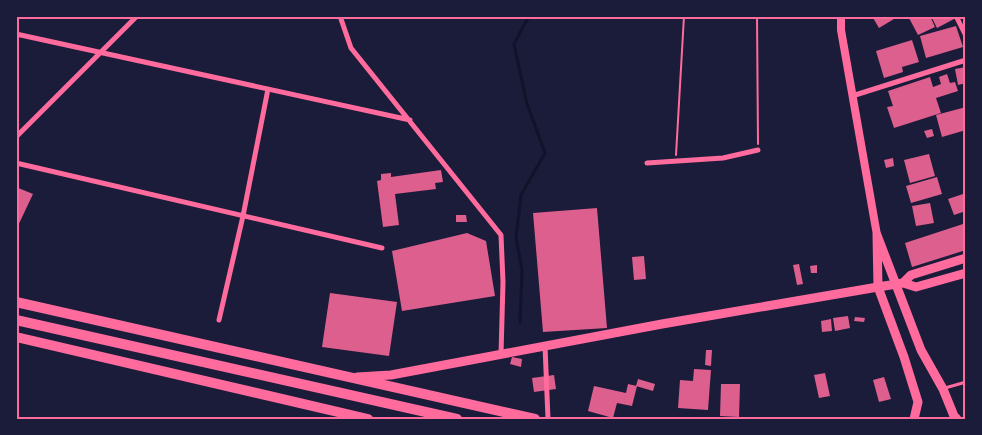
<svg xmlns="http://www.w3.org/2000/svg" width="982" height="435" font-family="Commissioner,sans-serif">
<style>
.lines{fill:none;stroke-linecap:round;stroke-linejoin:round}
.stream{stroke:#12122b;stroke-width:3}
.building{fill:#dd5f8e}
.path{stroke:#ff6b9d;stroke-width:2}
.service{stroke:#ff6b9d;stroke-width:3}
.minor{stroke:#ff6b9d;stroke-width:5}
.tertiary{stroke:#ff6b9d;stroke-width:8}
.secondary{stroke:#ff6b9d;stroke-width:9}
.primary{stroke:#ff6b9d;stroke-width:10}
.neatline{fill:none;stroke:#ff6b9d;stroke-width:2}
</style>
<rect width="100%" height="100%" fill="#1b1b3a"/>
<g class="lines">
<!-- stream -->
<path class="stream" d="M520,322L522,270L516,237L521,195L545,153L527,104L514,44L529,16"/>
</g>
<!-- building -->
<path class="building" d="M872,16H899L879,28Z
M913,16H930L935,27L918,35L909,18Z
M931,16H953L954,19L937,28Z
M956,26L963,47L926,58L920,36Z
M912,40L919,62L902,67L903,72L884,78L876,51Z
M966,67V83L958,85L955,69Z
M947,74L950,83L955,82L958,91L936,98L941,113L894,128L887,107L893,106L888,91L930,77L933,87L941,84L939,77Z
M966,107V130L942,137L936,115Z
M932,129L934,136L927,138L924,131Z
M929,154L935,176L910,183L904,160Z
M893,158L894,166L886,168L884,160Z
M441,170L443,182L435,183L436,189L395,194L399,225L383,227L377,181L381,180V174L391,173V177Z
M937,177L942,194L911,203L906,186Z
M16,187L33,194L16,230Z
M966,193V211L954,215L948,199Z
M930,203L934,223L916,226L912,206Z
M597,208L607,328L543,332L533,213Z
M456,215H466L467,222H456Z
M966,223V250L912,267L905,243Z
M467,233L486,241L495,296L402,311L392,251Z
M644,256L646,279L634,280L632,257Z
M799,264L803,284L797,285L793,265Z
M817,265V273H811L810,266Z
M330,293L397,302L389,356L322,347Z
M848,316L850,328L835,331L833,318Z
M855,317L865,318L864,322L854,321Z
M831,319L832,331L822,332L821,321Z
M706,350H712L711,366L705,365Z
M512,357L522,359L521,367L510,364Z
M694,369L711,370L708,410L678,408L680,380L693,381Z
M825,373L830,396L819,398L814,375Z
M554,375L556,389L534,392L532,378Z
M884,377L891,399L879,402L873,380Z
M638,379L655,384L653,391L636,386Z
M628,384L637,386L632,406L617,403L613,418L588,411L594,386L626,393Z
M721,384H740L739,417L720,416Z"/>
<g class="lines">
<!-- path -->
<path class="path" d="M757,16L758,144
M676,155L684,16"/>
<!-- service -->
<path class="service" d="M945,388L966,382"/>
<!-- minor -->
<path class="minor" d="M340,16L351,48L501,235L503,282L501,354
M956,16L966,36
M16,34L410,120
M852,96L966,60
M16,137L137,16
M16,163L382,248
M647,163L723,158L758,150
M219,320L243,216L268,89
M545,346L548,419"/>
<!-- tertiary -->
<path class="tertiary" d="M841,16V30L877,235"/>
<!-- secondary -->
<path class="secondary" d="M903,283L911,275L966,258
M357,377L391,375L662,324L878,287L903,283L916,287L966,273
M914,419L918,402L904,357L878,287L877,235L921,350L943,389L954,416L957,419"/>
<!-- primary -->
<path class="primary" d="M16,302L535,419
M16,320L457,419
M16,337L368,419"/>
</g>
<!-- border -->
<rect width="982" height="435" fill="none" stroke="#1b1b3a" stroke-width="35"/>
<rect x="18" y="18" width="946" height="400" class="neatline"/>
</svg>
